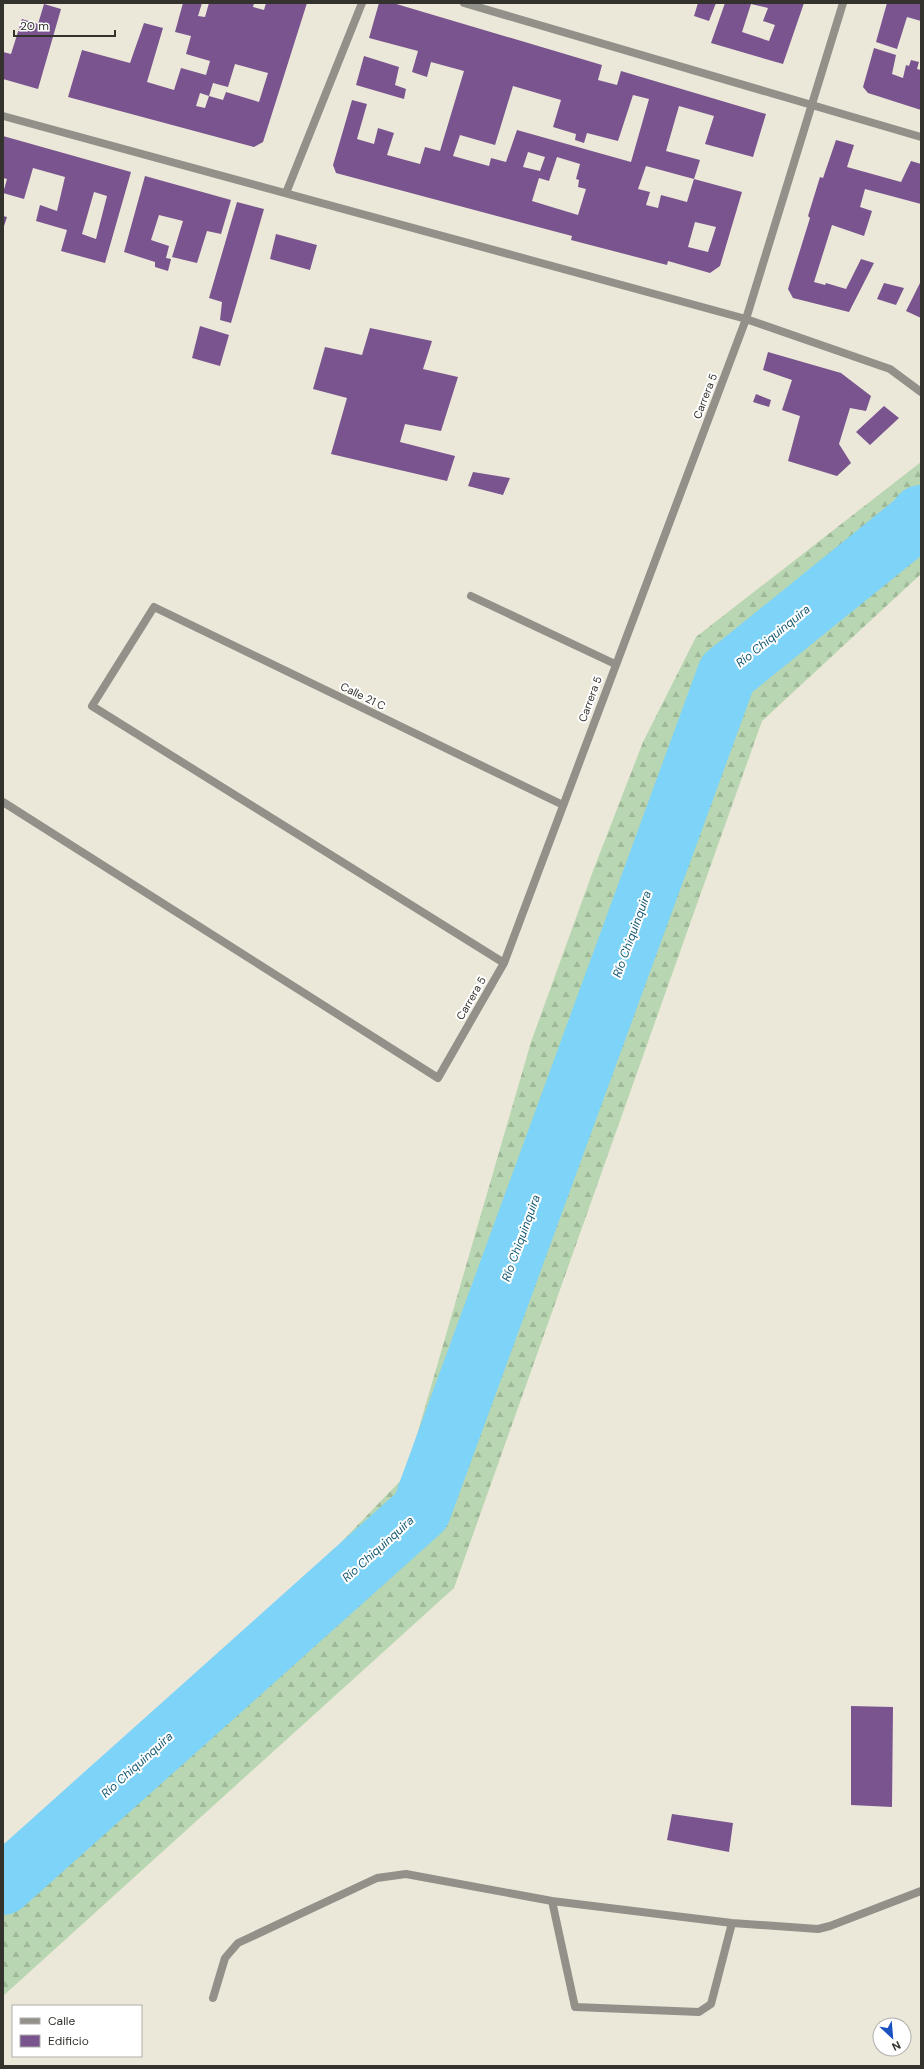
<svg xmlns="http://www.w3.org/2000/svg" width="924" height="2069" font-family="'DM Sans',sans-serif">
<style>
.forest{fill:url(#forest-firs)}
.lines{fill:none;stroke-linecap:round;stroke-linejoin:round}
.river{stroke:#7ed3f8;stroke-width:60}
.building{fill:#79548e;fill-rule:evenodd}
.street{stroke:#93908a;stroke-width:8}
.labels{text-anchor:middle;stroke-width:4;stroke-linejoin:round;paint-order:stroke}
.street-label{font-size:11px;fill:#34322c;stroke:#fff}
.water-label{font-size:12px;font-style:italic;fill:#165a73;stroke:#fff}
</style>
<defs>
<pattern id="forest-firs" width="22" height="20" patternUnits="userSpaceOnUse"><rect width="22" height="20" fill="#b8d6b1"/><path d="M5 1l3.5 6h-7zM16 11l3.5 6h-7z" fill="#9fb898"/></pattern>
</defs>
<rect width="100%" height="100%" fill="#ece8d9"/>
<!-- forest -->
<path class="forest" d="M921,462V574L762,721L454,1588L3,1996V1861L243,1644L405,1476L531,1042L593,871L643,742L696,637Z"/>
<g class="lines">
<!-- river -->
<path class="river" d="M3,1885L421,1511L727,674L914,523L921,515"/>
</g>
<!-- building -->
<path class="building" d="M183,3H202L198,16L205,17L209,3H254L253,7L264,10L266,3H307L263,142L254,147L68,97L82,50L130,63L144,23L163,28L147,82L174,90L181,68L206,75L210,61L186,54L191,36L175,32ZM235,64L268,73L259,102L226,92L223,100L209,96L205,108L196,106L200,93L209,96L213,83L228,87Z
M379,3H393L602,65L598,80L617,85L621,71L766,114L753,157L705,144L714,116L679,106L666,151L700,160L694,179L742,192L720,266L710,273L668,261L667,265L571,240L572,236L336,173L333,165L352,100L367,104L357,139L374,144L378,128L394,133L387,155L420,164L425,147L440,151L464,71L431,62L427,77L412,72L418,51L369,38ZM513,86L561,100L553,127L576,134L575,140L584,143L587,133L618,141L633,95L649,99L631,162L517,130L506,162L491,158L489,166L453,156L460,135L495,145ZM528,152L545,157L540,171L523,167ZM557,157L580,164L576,179L579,180L578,187L586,189L578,215L532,201L539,178L549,181ZM646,166L694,179L687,202L661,195L658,208L646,205L650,192L638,189ZM695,222L716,227L708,252L688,247Z
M698,3H716L709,21L694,16Z
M725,3H804L783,64L711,43ZM751,4L768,8L763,21L775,25L769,41L742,32Z
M887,3H921V21L907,17L897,49L876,42Z
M44,4L61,9L38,89L3,79V52L11,54L22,19L38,24Z
M874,48L896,55L892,74L903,78L906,65L909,66L911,60L919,62L917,69L921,70V110L868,93L863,87Z
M364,56L399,67L395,85L406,89L404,99L356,85Z
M3,136L131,172L105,263L61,251L67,230L36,221L40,205L57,211L65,177L33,168L24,199L3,193L7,179L3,178ZM94,192L107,196L96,239L82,234Z
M836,140L854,145L847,167L901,182L911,161L921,164V204L865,189L860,207L872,211L864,236L832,225L814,282L825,285L826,283L846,289L861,259L874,263L849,312L793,298L788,289L810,218L808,216L820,177L823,178Z
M145,176L231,200L221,234L207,231L197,263L172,257L183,221L159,215L151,240L169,246L166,258L171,259L168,271L155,267V262L124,252Z
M237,202L264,209L231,323L220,320L222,302L209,298Z
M3,216L7,217L3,229Z
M276,234L317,245L310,270L270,259Z
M921,281V318L906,311Z
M884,283L904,288L896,305L877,299Z
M200,326L229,335L220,366L192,358Z
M370,328L432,341L423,369L458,377L441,431L405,424L400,442L455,456L447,481L331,454L347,398L313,389L325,347L362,355Z
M768,352L841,373L871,396L866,411L850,408L839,444L851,463L837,476L788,461L800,416L782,410L792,380L763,370Z
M756,394L771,400L769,407L753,402Z
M884,406L899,418L870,445L856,432Z
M473,472L510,478L503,495L468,486Z
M851,1706L893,1707L892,1807L851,1805Z
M672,1814L733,1823L729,1852L667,1840Z"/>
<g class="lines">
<!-- street -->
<path class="street" d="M464,3L921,137
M3,116L746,319L890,369L921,392
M286,193L362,3
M471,596L615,664
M3,802L438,1078L504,963L746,319L843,3
M504,963L92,706L154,607L563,805
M552,1901L575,2007L699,2012L711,2004L732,1923
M213,1998L225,1958L238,1943L377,1878L406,1874L552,1901L732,1923L818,1929L830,1926L921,1891"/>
</g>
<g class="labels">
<!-- street labels -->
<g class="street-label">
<text transform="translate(705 396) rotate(-69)" y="4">Carrera 5</text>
<text transform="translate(363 696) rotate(26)" y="4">Calle 21 C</text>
<text transform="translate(590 699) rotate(-70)" y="4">Carrera 5</text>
<text transform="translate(471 998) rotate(-60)" y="4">Carrera 5</text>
</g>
<!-- water labels -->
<g class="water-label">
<text transform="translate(773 636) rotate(-39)" y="4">Río Chiquinquira</text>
<text transform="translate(632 934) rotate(-70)" y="4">Río Chiquinquira</text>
<text transform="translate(521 1238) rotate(-70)" y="4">Río Chiquinquira</text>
<text transform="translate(378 1549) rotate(-42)" y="4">Río Chiquinquira</text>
<text transform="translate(137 1765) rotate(-42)" y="4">Río Chiquinquira</text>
</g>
</g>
<!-- border -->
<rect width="924" height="2069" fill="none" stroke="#34322c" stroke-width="8"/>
<!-- legend -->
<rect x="12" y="2005" width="130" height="52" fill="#ffffff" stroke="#aeadab"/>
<rect x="20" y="2018" width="20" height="6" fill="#93908a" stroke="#aeadab"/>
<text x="48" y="2025" font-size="12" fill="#34322c">Calle</text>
<rect x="20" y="2035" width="20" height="12" fill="#79548e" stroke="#aeadab"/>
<text x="48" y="2045" font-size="12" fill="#34322c">Edificio</text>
<!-- north arrow -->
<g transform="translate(892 2037) rotate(154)"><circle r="19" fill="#ffffff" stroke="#aeadab"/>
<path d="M0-3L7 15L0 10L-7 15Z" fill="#1a51be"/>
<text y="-6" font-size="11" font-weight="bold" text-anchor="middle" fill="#34322c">N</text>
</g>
<!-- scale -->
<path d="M14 30v6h101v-6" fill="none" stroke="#34322c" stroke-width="2"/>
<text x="20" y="30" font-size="12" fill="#34322c" stroke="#ffffff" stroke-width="3" paint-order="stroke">20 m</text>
</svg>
